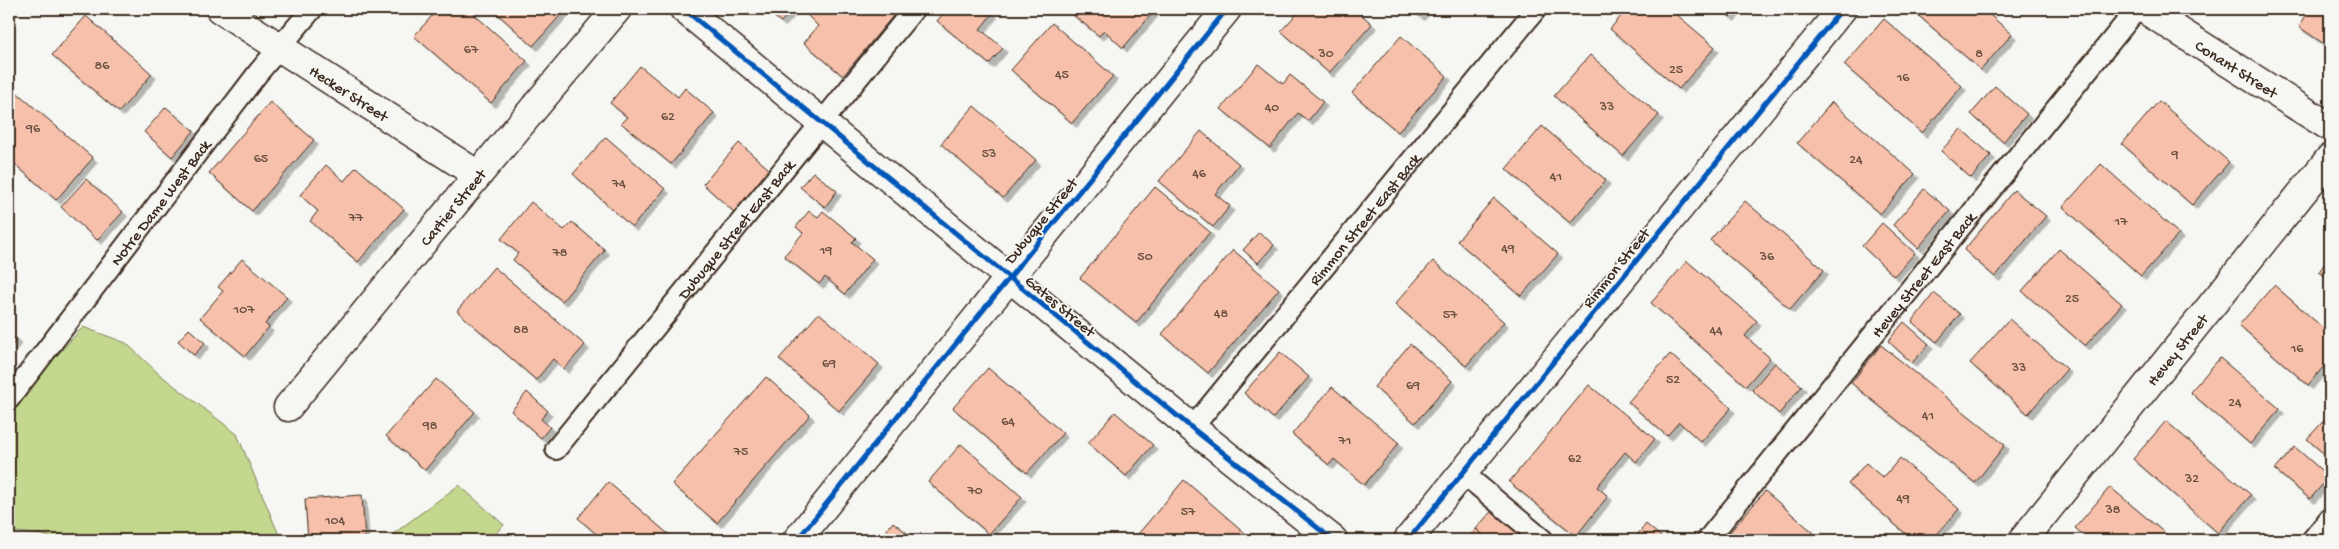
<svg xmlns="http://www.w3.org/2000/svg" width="2339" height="549" font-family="'Gochi Hand',sans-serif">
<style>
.green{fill:#c3d88e;stroke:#7f8156}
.building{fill:#f7c0aa;stroke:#3b2a1e;filter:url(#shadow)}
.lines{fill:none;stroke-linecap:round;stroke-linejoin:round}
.lane-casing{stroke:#3b2a1e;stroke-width:24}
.street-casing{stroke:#3b2a1e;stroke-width:31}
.lane{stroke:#f6f6f2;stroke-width:20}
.street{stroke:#f6f6f2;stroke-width:28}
.cycleway-casing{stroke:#f6f6f2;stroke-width:8}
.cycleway{stroke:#0057b8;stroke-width:5}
.labels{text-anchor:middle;stroke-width:4;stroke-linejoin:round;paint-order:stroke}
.number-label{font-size:14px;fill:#6a5041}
.street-label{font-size:16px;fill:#3b2a1e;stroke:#f6f6f2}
</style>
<defs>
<filter id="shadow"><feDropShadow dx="4.5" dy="4.5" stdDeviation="0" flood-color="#0004"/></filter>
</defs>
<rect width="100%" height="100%" fill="#f6f6f2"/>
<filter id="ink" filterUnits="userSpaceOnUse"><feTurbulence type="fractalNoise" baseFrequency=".02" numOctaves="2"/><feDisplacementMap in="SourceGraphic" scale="10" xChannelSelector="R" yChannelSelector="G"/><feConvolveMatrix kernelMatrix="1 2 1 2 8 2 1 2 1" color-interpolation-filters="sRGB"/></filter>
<g filter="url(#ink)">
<!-- green -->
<path class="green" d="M83,327L126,343L159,374L237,434L281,540H58L43,535L9,531V408Z
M459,485L504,525L489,540H385Z"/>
<!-- building -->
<path class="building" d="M438,9H468L527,61L491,103L414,36Z
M492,9H566L533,46Z
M765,9H793L781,22Z
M814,9H884L893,16L843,76L804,43L818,26L808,16Z
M947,9H988L993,13L980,29L1003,48L989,64L937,21Z
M1066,9H1156L1123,48L1104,30L1099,36Z
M1301,9H1355L1372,24L1329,73L1281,31Z
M1411,9H1426L1420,16Z
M1627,9H1670L1715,47L1679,89L1610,29Z
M1721,9H1738L1730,17Z
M1911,9H1983L2012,34L1981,70Z
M2310,9H2330V48L2299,27Z
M86,16L152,74L119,112L52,55Z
M1884,19L1962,86L1922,133L1844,65Z
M1052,23L1113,76L1072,123L1011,70Z
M1401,36L1447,76L1398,132L1352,93Z
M1590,55L1659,115L1623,156L1554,96Z
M1258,64L1283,84L1290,75L1323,102L1308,121L1298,113L1270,148L1221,109Z
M640,66L678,97L685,88L714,113L671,164L621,123L627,117L610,103Z
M1995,86L2027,114L2003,142L1971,114Z
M14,90L93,158L56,200L9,159V95Z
M2159,101L2229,162L2192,205L2122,144Z
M270,102L314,140L252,211L209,173Z
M1832,102L1915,174L1880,214L1797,143Z
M974,106L1036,160L1003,198L941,144Z
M166,107L194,131L172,157L144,132Z
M1542,126L1606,180L1570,223L1506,169Z
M1961,129L1991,155L1971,178L1941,151Z
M1201,131L1239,164L1215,194L1230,206L1213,227L1159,181Z
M606,137L665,189L632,227L573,174Z
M739,143L770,170L734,212L703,184Z
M2101,164L2179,234L2141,276L2063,207Z
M326,165L344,181L356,167L404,209L358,262L310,221L318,211L300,195Z
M813,172L837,191L825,207L800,187Z
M86,179L123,212L97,240L61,207Z
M1155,187L1210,232L1136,323L1080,278Z
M1924,189L1950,211L1918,248L1893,225Z
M2014,190L2046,216L1995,277L1964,250Z
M1494,198L1558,254L1521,296L1457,241Z
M1745,201L1824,270L1790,309L1710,240Z
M531,202L564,230L572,222L605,250L562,301L513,260L518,253L501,239Z
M809,211L818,217L823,211L856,238L852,242L873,259L845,294L825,277L819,284L784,256L803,233L796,227Z
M1882,223L1915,253L1894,276L1862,246Z
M1259,232L1274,245L1258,263L1243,250Z
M2059,249L2122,304L2085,346L2022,291Z
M1233,250L1279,289L1208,373L1162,334Z
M2330,255V279L2319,272Z
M242,259L287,297L265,324L269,327L245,356L200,318L223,291L218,287Z
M1433,261L1504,322L1466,366L1395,304Z
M1687,261L1757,321L1745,336L1770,358L1746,386L1651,303Z
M494,267L585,345L564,369L553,359L536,380L457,311Z
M2274,285L2330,334V359L2308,385L2239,325Z
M1934,293L1960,314L1937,342L1912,322Z
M819,313L879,364L839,411L779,359Z
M2009,319L2067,369L2028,414L1970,363Z
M1904,322L1929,344L1912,363L1888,341Z
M189,329L205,343L194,355L178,341Z
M9,332L17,339L9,349Z
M1410,344L1452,381L1415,423L1374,387Z
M1881,345L2005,445L1975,483L1851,383Z
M1280,352L1309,377L1273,418L1244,393Z
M1670,354L1731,408L1701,442L1679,422L1667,436L1628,402Z
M2220,358L2280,409L2250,444L2190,392Z
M1775,363L1802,386L1779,414L1752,390Z
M988,368L1063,433L1027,473L953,408Z
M766,377L810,415L717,523L672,484Z
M436,379L475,412L425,470L386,436Z
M1589,385L1655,439L1636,462L1625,452L1597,487L1608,496L1576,536L1509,482Z
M1332,387L1399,443L1364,485L1334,459L1329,465L1292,434Z
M527,392L548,411L541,419L550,427L541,438L511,411Z
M1115,412L1153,445L1126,476L1088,443Z
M2330,414V459L2307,439Z
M2166,421L2251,495L2218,533L2133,459Z
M961,444L1022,497L989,534L928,482Z
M2295,447L2329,477L2310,499L2275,470Z
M1900,458L1959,509L1932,540H1913L1848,484L1866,463L1883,478Z
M1184,480L1253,540H1133Z
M608,482L675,540H603L578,518Z
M2110,487L2173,540H2089L2075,528Z
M1765,491L1822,540L1724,539Z
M362,495L365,540H308L305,499Z
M1495,507L1536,540H1489L1476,529Z
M893,522L916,540H879Z
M1646,524L1665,540H1633Z
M1476,529L1489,540H1467Z"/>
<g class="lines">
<!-- lane casing -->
<g class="lane-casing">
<g id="lane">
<path id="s1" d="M9,399L258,73L312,9"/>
<path id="s2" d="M1192,428L1536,9"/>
<path id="s3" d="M556,449L914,9"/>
<path d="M1463,473L1543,540"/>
<path id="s4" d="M1708,539L2137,9"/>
<path d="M2312,540L2330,518"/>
</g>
</g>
<!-- street casing -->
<g class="street-casing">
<g id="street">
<path id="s5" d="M220,9L478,175"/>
<path d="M684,9L1192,428L1333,540"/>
<path id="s6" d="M2144,9L2330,127"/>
<path id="s7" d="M288,407L478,175L617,9"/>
<path d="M797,540L1227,9"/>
<path d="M1408,540L1842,9"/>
<path id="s8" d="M2023,540L2330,158"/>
</g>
</g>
<!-- lane -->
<use href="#lane" class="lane"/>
<!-- street -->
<use href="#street" class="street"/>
<!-- cycleway casing -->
<g class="cycleway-casing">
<path id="cycleway" d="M684,9L1192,428L1333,540
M797,540L1227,9
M1408,540L1842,9"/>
</g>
<!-- cycleway -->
<use href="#cycleway" class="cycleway"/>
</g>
</g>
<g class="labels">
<!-- number labels -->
<g class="number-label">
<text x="471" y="53">67</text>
<text x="1326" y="57">30</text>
<text x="1979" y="57">8</text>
<text x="102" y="69">86</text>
<text x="1676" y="73">25</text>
<text x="1062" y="78">45</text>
<text x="1903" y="81">16</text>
<text x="1607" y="110">33</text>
<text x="1272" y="111">40</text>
<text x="668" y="120">62</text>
<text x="33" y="132">96</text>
<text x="989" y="157">53</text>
<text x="2175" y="158">9</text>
<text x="261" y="162">65</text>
<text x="1856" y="163">24</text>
<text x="1199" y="177">46</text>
<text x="1556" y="180">41</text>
<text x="619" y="187">74</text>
<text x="356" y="221">77</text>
<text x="2121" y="225">17</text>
<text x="1508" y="252">49</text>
<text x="826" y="254">19</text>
<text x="560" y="256">78</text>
<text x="1145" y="260">50</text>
<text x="1767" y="260">36</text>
<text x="2072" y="302">25</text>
<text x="244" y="313">107</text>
<text x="1221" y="317">48</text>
<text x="1450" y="318">57</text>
<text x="521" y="333">88</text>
<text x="1716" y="334">44</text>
<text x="2297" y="352">16</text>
<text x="829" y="367">69</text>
<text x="2019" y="371">33</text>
<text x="1673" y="383">52</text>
<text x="1413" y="389">69</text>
<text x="2235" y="406">24</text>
<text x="1928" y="419">41</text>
<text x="1008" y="425">64</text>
<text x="430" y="429">98</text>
<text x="1345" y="444">71</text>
<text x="741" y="455">75</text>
<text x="1575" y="462">62</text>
<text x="2192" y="482">32</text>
<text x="975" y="494">70</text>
<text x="1903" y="502">49</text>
<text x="2113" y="513">38</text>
<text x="1188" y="515">57</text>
<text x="335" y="524">104</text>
</g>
<!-- street labels -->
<g class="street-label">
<text dy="6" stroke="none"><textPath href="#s6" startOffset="110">Conant Street</textPath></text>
<text dy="6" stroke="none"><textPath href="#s5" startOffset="154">Hecker Street</textPath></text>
<text dy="6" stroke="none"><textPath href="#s1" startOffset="248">Notre Dame West Back</textPath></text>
<text dy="6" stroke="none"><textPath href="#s7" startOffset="259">Cartier Street</textPath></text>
<text dy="6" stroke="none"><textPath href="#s2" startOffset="271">Rimmon Street East Back</textPath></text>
<text transform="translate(1040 220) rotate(-51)" y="6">Dubuque Street</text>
<text dy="6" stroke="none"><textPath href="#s3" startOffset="284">Dubuque Street East Back</textPath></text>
<text transform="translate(1615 267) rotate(-51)" y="6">Rimmon Street</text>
<text dy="6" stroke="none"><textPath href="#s4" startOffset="341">Hevey Street East Back</textPath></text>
<text transform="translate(1061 305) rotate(40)" y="6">Gates Street</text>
<text dy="6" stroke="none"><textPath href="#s8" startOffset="245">Hevey Street</textPath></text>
</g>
</g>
<!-- margin -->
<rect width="2339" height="549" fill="none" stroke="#f6f6f2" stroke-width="30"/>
<rect x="15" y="15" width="2309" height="519" fill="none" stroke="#3b2a1e" stroke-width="2" filter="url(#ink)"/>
</svg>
